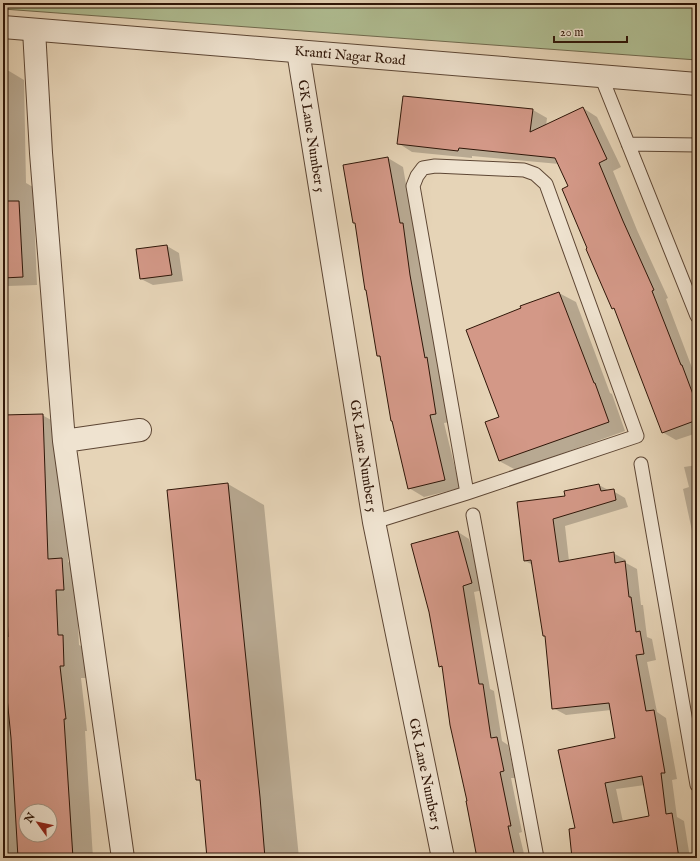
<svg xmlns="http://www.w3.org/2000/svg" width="700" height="861" font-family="'IM FELL English',serif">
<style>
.green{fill:#b0be93;stroke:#706a4e}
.shadow{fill:#0003;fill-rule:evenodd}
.building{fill:#d39887;stroke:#2f1608;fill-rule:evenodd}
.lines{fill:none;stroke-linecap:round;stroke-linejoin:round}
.service-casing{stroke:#5d4634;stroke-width:15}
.minor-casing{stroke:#5d4634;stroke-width:24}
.tertiary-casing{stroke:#5d4634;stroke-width:24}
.service{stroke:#efe3d0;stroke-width:13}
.minor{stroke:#efe3d0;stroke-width:22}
.tertiary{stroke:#efe3d0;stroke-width:22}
.labels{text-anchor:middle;stroke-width:3;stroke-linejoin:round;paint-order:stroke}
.street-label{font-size:14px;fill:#2f1608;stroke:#efe3d0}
</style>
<rect width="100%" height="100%" fill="#e6d4b7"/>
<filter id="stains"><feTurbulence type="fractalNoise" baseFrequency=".005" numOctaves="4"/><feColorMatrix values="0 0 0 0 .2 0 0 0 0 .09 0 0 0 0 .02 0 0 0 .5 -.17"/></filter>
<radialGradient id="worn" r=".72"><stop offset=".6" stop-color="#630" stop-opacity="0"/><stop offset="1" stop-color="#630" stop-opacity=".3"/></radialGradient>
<!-- green -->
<path class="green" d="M3,3H697V60L3,9Z"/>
<!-- shadow -->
<path class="shadow" d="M3,71H9L24,80L26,183L33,187L37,285L8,286L3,283Z
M583,108L597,117L621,167L613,171L637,230L668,298L666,299L694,373L696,374L697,376V433L676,440L662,432L616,309L613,308L588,248L569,187L559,164L472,156V158L412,152L398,143L533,110L547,118L546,126Z
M388,158L403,167L414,230L418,232L450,422L444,423L460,488L424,497L409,488L381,358L378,356Z
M167,246L179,253L183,281L153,285L141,279Z
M559,293L576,302L610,393L612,394L625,431L516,470L499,461L501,418L522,309Z
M42,415L64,427L68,562L84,571L77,602L79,645L85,648L86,678H81L87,731H85L93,858H3V695H6L5,638H9L7,606H3V533H7ZM26,811H50V835H26Z
M697,465V554L683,489L689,487L684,467Z
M228,484L264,505L299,858H208L201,782L197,780Z
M599,485L610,491H613L625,498L628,507L565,526L569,561L613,553L626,560V563L637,569L641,605H643L647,637L652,639L656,660L647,662L657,712L666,718L677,779L672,780L677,817L684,821L690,858H573L576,829L616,739L611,710L566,715L553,708L546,637L544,636L533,565L525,561L566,497ZM645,785L650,817L623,822L616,789Z
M458,532L469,539L483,590L474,592L490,689L494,691L502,741L508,745L515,778H511L522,832L519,833L525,858L475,857H478L444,668L440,666Z"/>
<!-- building -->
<path class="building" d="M403,96L533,109L530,132L583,107L607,159L599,163L623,221L654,290L652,291L681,365H682L697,405V420L662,433L614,308L612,309L586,249L587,248L562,189L568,186L555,158L459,148L458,151L397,144Z
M388,157L400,223H403L410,275L425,358L427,357L436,414L430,415L445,480L408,489L392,421H391L380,356H377L366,290H365L355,223H353L343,165Z
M3,201H19L23,277L3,278Z
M167,245L172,275L140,279L136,249Z
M559,292L594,383H595L609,422L499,461L485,422L499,417L466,330L521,308L520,306Z
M43,414L48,559L62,558L64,590H56L58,635H63L64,666H60L66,719H64L73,858H18L11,738L5,677L4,637H8L6,593H3V532H6L3,415ZM26,811H50V835H26Z
M228,483L260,797L265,858H207L200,780H196L167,490Z
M599,484L601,491L614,489L616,500L553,519L559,562L614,552L615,563L625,561L629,597H631L636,632L640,631L644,654L636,655L646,711L654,710L665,773H661L666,814L672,813L679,858H572L569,829L575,828L558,750L615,738L609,703L552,709L545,636H543L531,560L524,561L517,502L565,496L564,491ZM642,776L649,816L613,823L605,783Z
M458,531L472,583L463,586L479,684H483L491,738L497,737L504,771L500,772L511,826H508L515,858H477L466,801H467L450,725L442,666L439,667L429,612L411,544Z"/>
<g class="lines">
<!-- service casing -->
<g class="service-casing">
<path id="service" d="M601,76L697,316
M628,144L697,145
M641,464L697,785
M473,515L537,858
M374,522L467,493L637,436L546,184L535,174L524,170L435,166L423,168L417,176L413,186L467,493"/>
</g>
<!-- minor casing -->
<g class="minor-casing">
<path id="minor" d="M34,30L41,153L64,441L123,858
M298,51L374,522L443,858
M64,441L140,430"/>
</g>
<!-- tertiary casing -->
<g class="tertiary-casing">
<path id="tertiary" d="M3,27L697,84"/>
</g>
<!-- service -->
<use href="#service" class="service"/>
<!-- minor -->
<use href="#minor" class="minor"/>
<!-- tertiary -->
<use href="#tertiary" class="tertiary"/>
</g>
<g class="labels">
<!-- street labels -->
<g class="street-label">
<text transform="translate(350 55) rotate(5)" y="5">Kranti Nagar Road</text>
<text transform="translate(312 136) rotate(81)" y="5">GK Lane Number 5</text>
<text transform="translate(364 456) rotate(81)" y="5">GK Lane Number 5</text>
<text transform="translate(426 774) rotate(78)" y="5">GK Lane Number 5</text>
</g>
</g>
<!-- margin -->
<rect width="700" height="861" fill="none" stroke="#e6d4b7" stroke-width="16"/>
<rect x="4" y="4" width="692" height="853" fill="none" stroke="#2f1608" stroke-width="2"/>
<rect x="8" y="8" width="684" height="845" fill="none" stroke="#2f1608"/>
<!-- north arrow -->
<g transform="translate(38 823) rotate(303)"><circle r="19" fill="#efe3d0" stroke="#a29180"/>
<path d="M0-3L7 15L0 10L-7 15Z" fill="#8f2418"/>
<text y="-6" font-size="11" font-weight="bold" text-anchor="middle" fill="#2f1608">N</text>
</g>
<!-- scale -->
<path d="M554 36v6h73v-6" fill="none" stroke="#2f1608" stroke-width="2"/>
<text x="560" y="36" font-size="12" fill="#2f1608" stroke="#efe3d0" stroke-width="3" paint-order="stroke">20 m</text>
<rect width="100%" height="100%" filter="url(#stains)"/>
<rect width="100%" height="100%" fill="url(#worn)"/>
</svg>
